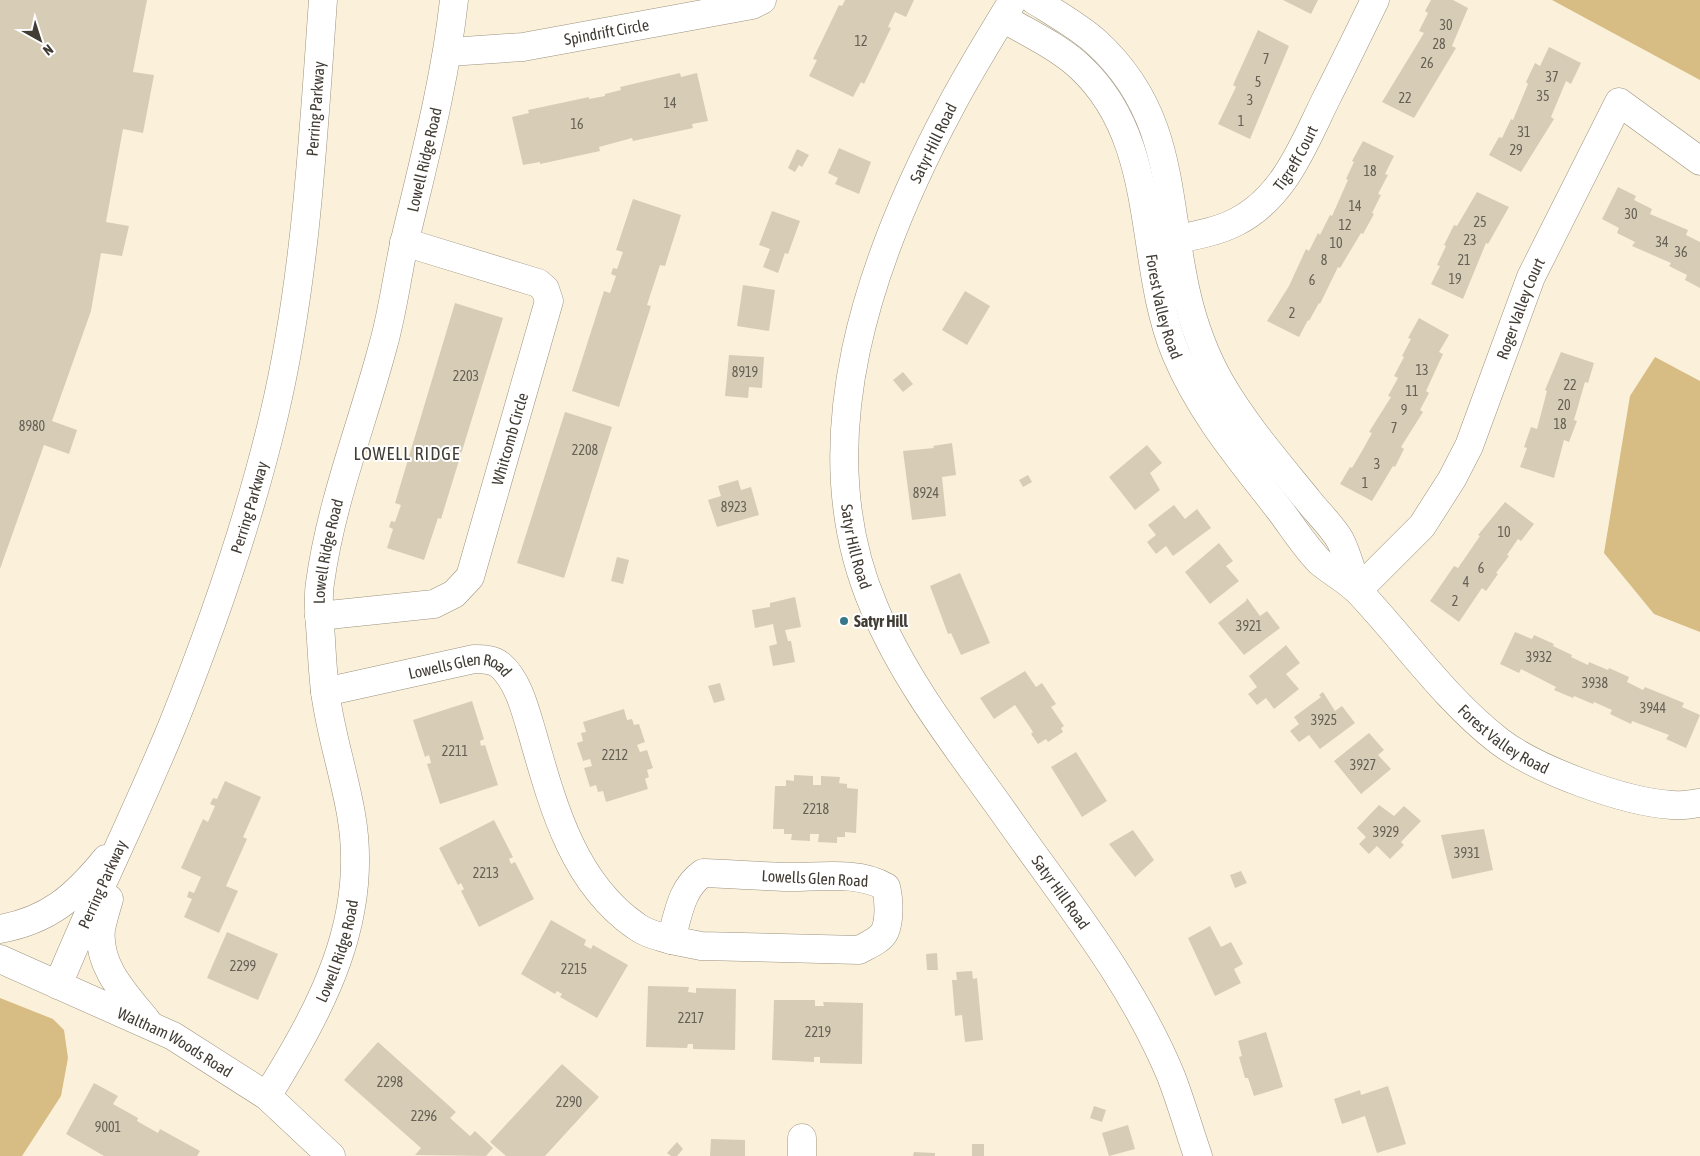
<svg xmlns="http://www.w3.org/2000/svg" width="1700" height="1156" font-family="'Asap Condensed',sans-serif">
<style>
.green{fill:#d7bc83}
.building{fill:#d7cdb7}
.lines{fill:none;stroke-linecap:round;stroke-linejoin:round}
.minor-casing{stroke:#9c927e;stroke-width:29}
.minor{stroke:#fff;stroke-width:28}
.poi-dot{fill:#36778a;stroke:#fff;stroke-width:2}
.labels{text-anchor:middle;stroke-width:4;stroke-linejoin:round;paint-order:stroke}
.number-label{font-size:14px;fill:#666055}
.street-label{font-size:16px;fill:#413c34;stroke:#fff}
.poi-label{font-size:16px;font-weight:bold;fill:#413c34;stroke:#fff;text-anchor:start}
.neighbourhood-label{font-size:18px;letter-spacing:1px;fill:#413c34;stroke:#fff}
</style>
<rect width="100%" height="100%" fill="#fbf1db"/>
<!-- green -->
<path class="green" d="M1552,0H1700V80Z
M1655,357L1700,381V632L1654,614L1604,553L1630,396Z
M0,998L53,1019L64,1030L68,1058L61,1096L22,1156H0Z"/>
<!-- building -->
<path class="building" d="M0,0H147L133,72L154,75L143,133L123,129L106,222L129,226L122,256L101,253L91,311L52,421L77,430L69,454L44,445L0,569Z
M845,0H914L906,17L895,12L888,27L891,28L864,84L861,82L853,97L809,76L817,60L813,59L839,5L842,6Z
M1283,0H1318L1311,14Z
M1431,0H1453L1468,8L1452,46L1456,48L1414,118L1382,102L1424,33L1419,31L1428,13L1425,11Z
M1258,30L1289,46L1250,139L1218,124L1236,87L1233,85Z
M1549,47L1581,63L1571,84L1566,81L1551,117L1554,119L1521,172L1489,155L1499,137L1502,138L1511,119L1513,120L1528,84L1526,82L1535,63L1540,66Z
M680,73L681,77L697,73L708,121L692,124L693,128L633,141L632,138L599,147L600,151L540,164V162L523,165L512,117L529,113L528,110L589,97V99L605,96V94L621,90L620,87Z
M1363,141L1394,156L1385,174L1388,175L1378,194L1381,195L1372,213L1374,214L1363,234L1361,233L1340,268L1338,267L1320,304L1319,303L1309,321L1308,320L1299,337L1267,321L1289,286L1306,249L1309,251L1318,233L1320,235L1330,215L1332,216L1348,180L1346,179L1354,162L1352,161Z
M839,148L871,162L859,194L835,184L838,178L828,173Z
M797,149L809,155L802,167L799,165L795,172L788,168Z
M1618,187L1636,196L1634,200L1652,209L1650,214L1688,230L1686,235L1700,242V288L1685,280L1687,275L1669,266L1671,263L1632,246L1635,242L1617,233L1619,228L1602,219Z
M1477,192L1509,207L1488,244L1486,243L1463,299L1431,284L1440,266L1437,265L1446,246L1444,245L1454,225L1457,226Z
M633,199L681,215L665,266L660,265L647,305L651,306L619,407L572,391L604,291L610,293L616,276L611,274L613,268L617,269L623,252L616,250Z
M772,211L800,221L788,254L785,253L778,273L763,267L770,249L759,245Z
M743,285L775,290L769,331L737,326Z
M965,291L990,306L967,345L942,330Z
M455,303L503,318L441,519L438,518L424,560L387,548L393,529L389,527L391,521L395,522L401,505L395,503Z
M1419,318L1449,335L1439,352L1443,354L1426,391L1429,393L1420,410L1423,412L1401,447L1404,449L1395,467L1393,466L1372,501L1340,484L1350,467L1352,468L1362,451L1372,433L1369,432L1391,397L1388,396L1398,378L1394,376L1404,357L1402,356L1411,339L1408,338Z
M1561,352L1594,363L1588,383L1585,382L1574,420L1577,421L1569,442L1564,440L1554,478L1520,467L1527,448L1524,447L1531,427L1537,429L1547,391L1545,390Z
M729,355L764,357L762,388L749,387L748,398L725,396Z
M903,372L913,384L903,392L893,380Z
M565,412L612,427L564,578L517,563Z
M952,443L956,475L942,477L946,516L912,520L903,451L934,448L933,446Z
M1147,445L1162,463L1150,473L1160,490L1135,510L1109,477Z
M1028,475L1032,482L1023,487L1019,480Z
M738,480L741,490L751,487L759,515L717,527L708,500L721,496L718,486Z
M1505,502L1534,524L1521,541L1518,539L1507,555L1509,556L1496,573L1498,574L1486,591L1482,588L1459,622L1430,601L1454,566L1458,568L1480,536L1478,535Z
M1174,505L1185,519L1197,509L1211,528L1173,556L1166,546L1156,554L1147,542L1156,535L1148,525Z
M1219,543L1233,561L1226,566L1239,581L1210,604L1185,572Z
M617,557L629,560L623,584L611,581Z
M960,573L990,643L961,655L951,633L948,634L930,586Z
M795,597L801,627L785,630L788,641H791L795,662L773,666L769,646L777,644L773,624L755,628L752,610L770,607V603Z
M1247,598L1260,616L1267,611L1280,628L1244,655L1218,623L1246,601Z
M1515,632L1532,639L1534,635L1554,644L1553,646L1572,655L1571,657L1588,665L1589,662L1608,670L1609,668L1629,677L1627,682L1643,690L1645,687L1684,703L1682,707L1700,715L1686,748L1666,739L1669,735L1632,721L1631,724L1610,714L1612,710L1594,702L1593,704L1574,696L1573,698L1554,690L1556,687L1521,669L1519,673L1500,664Z
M1286,645L1300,663L1286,674L1299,689L1274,709L1266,698L1257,705L1248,694L1257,687L1249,676Z
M1025,671L1036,687L1042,683L1056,704L1051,707L1064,726L1061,728L1063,732L1048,742L1046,739L1038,744L1031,734L1033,732L1015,705L994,719L980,698Z
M720,683L725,700L714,703L708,686Z
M1323,692L1335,711L1342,706L1355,723L1320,749L1309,735L1299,742L1290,731L1299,724L1294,717L1321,697L1319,695Z
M472,701L484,739L480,741L481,746L485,745L498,785L440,804L427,764L431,763L429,755L425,757L413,720Z
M624,709L627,720L632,719L634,725L639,724L645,742L637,745L640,752L647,750L653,768L647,770L649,777L645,779L648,789L606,802L603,791L598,792L596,785L590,787L584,768L592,766L590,759L583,761L577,743L583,741L581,733L586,732L583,722Z
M1369,733L1384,750L1378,755L1391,769L1361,794L1334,761Z
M1076,752L1107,801L1082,817L1051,767Z
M794,775L813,776V785H821V776L840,777L839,783L847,784V788L858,789L856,833L845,832V837H837V843L818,842L819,834H810V841L791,840L792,834H784V829H773L775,786H786V780L794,781Z
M225,781L261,797L243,837L247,839L226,886L238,891L219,933L184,917L192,899L187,897L189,891L194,893L201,877L181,868L203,819L208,822L215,806L210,804L213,798L217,799Z
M1379,805L1394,816L1404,806L1421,821L1401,842L1404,845L1390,859L1377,846L1369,854L1359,844L1366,837L1357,828Z
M494,820L513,857L509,859L511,864L515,862L534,899L479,927L461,891L464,889L461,883L458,885L439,848Z
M1484,829L1493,870L1452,879L1441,835Z
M1133,830L1154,860L1135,877L1109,844Z
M1241,871L1247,883L1235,888L1230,875Z
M551,920L586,940L584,945L591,949L593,945L628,965L597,1018L560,997L562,994L557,991L555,994L521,974Z
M1210,926L1221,947L1231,942L1243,964L1234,969L1241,983L1215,996L1188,938Z
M227,932L278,954L258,1000L207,978Z
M937,953L938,970H927L926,954Z
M972,971L973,979L977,978L983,1040L965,1042L962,1015L955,1016L952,980H957L956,972Z
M648,986L689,987L688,992L696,993V988L736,989L735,1050L693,1049V1044H688L687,1048L646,1047Z
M774,1000H815V1006H824L823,1002L863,1003L862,1064L820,1063V1057H814V1062L772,1060Z
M1266,1032L1283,1087L1254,1096L1248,1078H1245L1239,1057L1242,1056L1238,1041Z
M378,1042L456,1112L450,1118L470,1136L475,1131L493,1148L486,1156L415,1155L421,1148L344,1080Z
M562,1064L599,1097L545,1156H506L490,1142Z
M94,1083L118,1096L113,1104L138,1118L137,1121L158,1133L160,1129L200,1151L197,1156H104L66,1134Z
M1388,1086L1406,1144L1377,1153L1365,1116L1342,1124L1334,1099L1360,1090L1361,1095Z
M1094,1106L1106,1110L1102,1122L1090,1118Z
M1128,1125L1135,1149L1109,1156L1102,1133Z
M711,1139L745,1140V1156H710Z
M677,1142L683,1149L677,1156H671L667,1153Z
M972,1144H984V1156H972Z
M914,1152L935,1153V1156H913Z"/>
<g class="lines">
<!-- minor casing -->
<g class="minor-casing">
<g id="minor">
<path id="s1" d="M1013,0C992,35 970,70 951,106C871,255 803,442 874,607C906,684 961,752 1009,820C1067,902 1132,982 1171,1076C1181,1102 1189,1130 1198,1156"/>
<path d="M1034,0C1055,13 1078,26 1096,42C1175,114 1165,199 1186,292C1193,323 1205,356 1221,384C1245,425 1277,462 1307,499C1317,512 1332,526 1340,540C1348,555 1352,574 1358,590"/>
<path id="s2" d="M1003,18C1028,33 1057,46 1079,66C1161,141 1137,260 1176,354C1200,412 1241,460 1279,509C1292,526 1305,547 1320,562C1333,573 1349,581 1360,593C1406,642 1446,700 1499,741C1537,770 1624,802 1672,805C1681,806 1691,804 1700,803"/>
<path id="s3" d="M449,52L523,47L752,5L762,0"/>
<path id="s4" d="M1159,243C1184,237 1213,234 1236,222C1284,198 1304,144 1326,99C1343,66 1359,33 1375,0"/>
<path id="s5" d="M1358,590L1422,526L1452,479L1469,446L1531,277L1619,102L1700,161"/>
<path id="s6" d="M319,616L434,604L454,594L470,577L549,301L545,289L538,283L404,242"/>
<path id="s7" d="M325,692L474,659C482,659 493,659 500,665C519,681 526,713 533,736C553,806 573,882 636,926C646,934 659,936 671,940"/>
<path d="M703,873C730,874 757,876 784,877C817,878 857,870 886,887C889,899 890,919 885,931C881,940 868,945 859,950L701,946L671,940C678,915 681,888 703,873Z"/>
<path d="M109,899C106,909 103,919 101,929C97,966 125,994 147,1021"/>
<path d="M0,929C49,920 75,897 106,859"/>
<path id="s8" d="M0,959L173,1036L267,1096L331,1156"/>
<path id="s9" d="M58,985C94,897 137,812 173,724C213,624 249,521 274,415C306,279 313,139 323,0"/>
<path id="s10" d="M267,1096C321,1009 370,920 351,814C344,773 330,732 325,691C323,674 322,657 321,640C320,621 317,602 320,583C331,502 362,425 383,346C393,311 397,275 405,240C424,160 445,82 454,0"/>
<path d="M802,1156V1138"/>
</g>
</g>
<!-- minor -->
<use href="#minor" class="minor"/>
</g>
<!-- markers -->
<circle class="poi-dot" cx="844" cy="621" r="5"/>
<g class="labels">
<!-- number labels -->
<g class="number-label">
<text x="1446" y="30">30</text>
<text x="861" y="46">12</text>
<text x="1439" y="49">28</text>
<text x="1266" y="64">7</text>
<text x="1427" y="68">26</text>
<text x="1552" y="82">37</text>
<text x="1258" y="87">5</text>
<text x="1543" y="101">35</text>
<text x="1405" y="103">22</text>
<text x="1250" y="105">3</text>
<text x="670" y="108">14</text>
<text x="1241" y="126">1</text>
<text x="577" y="129">16</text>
<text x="1524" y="137">31</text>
<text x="1516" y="155">29</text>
<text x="1370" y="176">18</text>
<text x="1355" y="211">14</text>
<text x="1631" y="219">30</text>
<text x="1480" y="227">25</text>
<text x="1345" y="230">12</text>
<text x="1470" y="245">23</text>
<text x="1662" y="247">34</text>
<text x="1336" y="248">10</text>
<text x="1681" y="257">36</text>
<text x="1324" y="265">8</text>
<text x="1464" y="265">21</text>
<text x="1455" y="284">19</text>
<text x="1312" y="285">6</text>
<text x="1292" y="318">2</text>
<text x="1422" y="375">13</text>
<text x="745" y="377">8919</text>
<text x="466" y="381">2203</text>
<text x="1570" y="390">22</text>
<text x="1412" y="396">11</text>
<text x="1564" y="410">20</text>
<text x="1404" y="415">9</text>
<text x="1560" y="429">18</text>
<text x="32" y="431">8980</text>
<text x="1394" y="433">7</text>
<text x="585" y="455">2208</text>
<text x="1377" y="469">3</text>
<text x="1365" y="488">1</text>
<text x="926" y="498">8924</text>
<text x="734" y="512">8923</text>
<text x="1504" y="537">10</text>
<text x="1481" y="573">6</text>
<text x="1466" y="587">4</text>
<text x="1455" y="606">2</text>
<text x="1249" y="631">3921</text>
<text x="1539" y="662">3932</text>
<text x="1595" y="688">3938</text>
<text x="1653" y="713">3944</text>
<text x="1324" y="725">3925</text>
<text x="455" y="756">2211</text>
<text x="615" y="760">2212</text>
<text x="1363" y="770">3927</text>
<text x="816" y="814">2218</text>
<text x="1386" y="837">3929</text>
<text x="1467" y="858">3931</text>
<text x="486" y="878">2213</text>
<text x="243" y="971">2299</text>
<text x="574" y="974">2215</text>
<text x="691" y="1023">2217</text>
<text x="818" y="1037">2219</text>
<text x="390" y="1087">2298</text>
<text x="569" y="1107">2290</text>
<text x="424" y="1121">2296</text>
<text x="108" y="1132">9001</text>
</g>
<!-- street labels -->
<g class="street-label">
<text dy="6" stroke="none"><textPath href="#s3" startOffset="159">Spindrift Circle</textPath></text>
<text dy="6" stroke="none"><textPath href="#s9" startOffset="920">Perring Parkway</textPath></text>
<text transform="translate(933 143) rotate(-64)" y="6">Satyr Hill Road</text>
<text dy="6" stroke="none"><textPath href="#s4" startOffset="169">Tigreff Court</textPath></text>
<text dy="6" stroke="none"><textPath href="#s10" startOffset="972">Lowell Ridge Road</textPath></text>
<text dy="6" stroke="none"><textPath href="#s2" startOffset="350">Forest Valley Road</textPath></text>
<text dy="6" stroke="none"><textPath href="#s5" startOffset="330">Roger Valley Court</textPath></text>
<text dy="6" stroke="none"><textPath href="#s6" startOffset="305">Whitcomb Circle</textPath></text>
<text dy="6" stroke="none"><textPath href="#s9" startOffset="515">Perring Parkway</textPath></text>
<text dy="6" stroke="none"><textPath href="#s1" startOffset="584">Satyr Hill Road</textPath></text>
<text dy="6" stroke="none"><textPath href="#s10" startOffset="568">Lowell Ridge Road</textPath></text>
<text dy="6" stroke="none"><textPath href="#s7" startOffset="139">Lowells Glen Road</textPath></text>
<text dy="6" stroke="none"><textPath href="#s2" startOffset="910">Forest Valley Road</textPath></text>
<text transform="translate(815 878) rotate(3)" y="6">Lowells Glen Road</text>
<text dy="6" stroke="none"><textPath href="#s9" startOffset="110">Perring Parkway</textPath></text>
<text dy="6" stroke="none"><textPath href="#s1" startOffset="989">Satyr Hill Road</textPath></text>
<text dy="6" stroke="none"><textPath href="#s10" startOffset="162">Lowell Ridge Road</textPath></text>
<text dy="6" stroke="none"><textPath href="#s8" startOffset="194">Waltham Woods Road</textPath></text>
</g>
<!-- poi labels -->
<g class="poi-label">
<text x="854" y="627">Satyr Hill</text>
</g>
<!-- neighbourhood labels -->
<g class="neighbourhood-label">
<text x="407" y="460">LOWELL RIDGE</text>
</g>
</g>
<!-- north arrow -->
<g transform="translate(40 40) rotate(141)" stroke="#ffffff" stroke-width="4" paint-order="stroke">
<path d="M0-4L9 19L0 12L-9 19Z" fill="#413c34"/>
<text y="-8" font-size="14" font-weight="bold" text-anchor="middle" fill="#413c34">N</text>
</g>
</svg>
